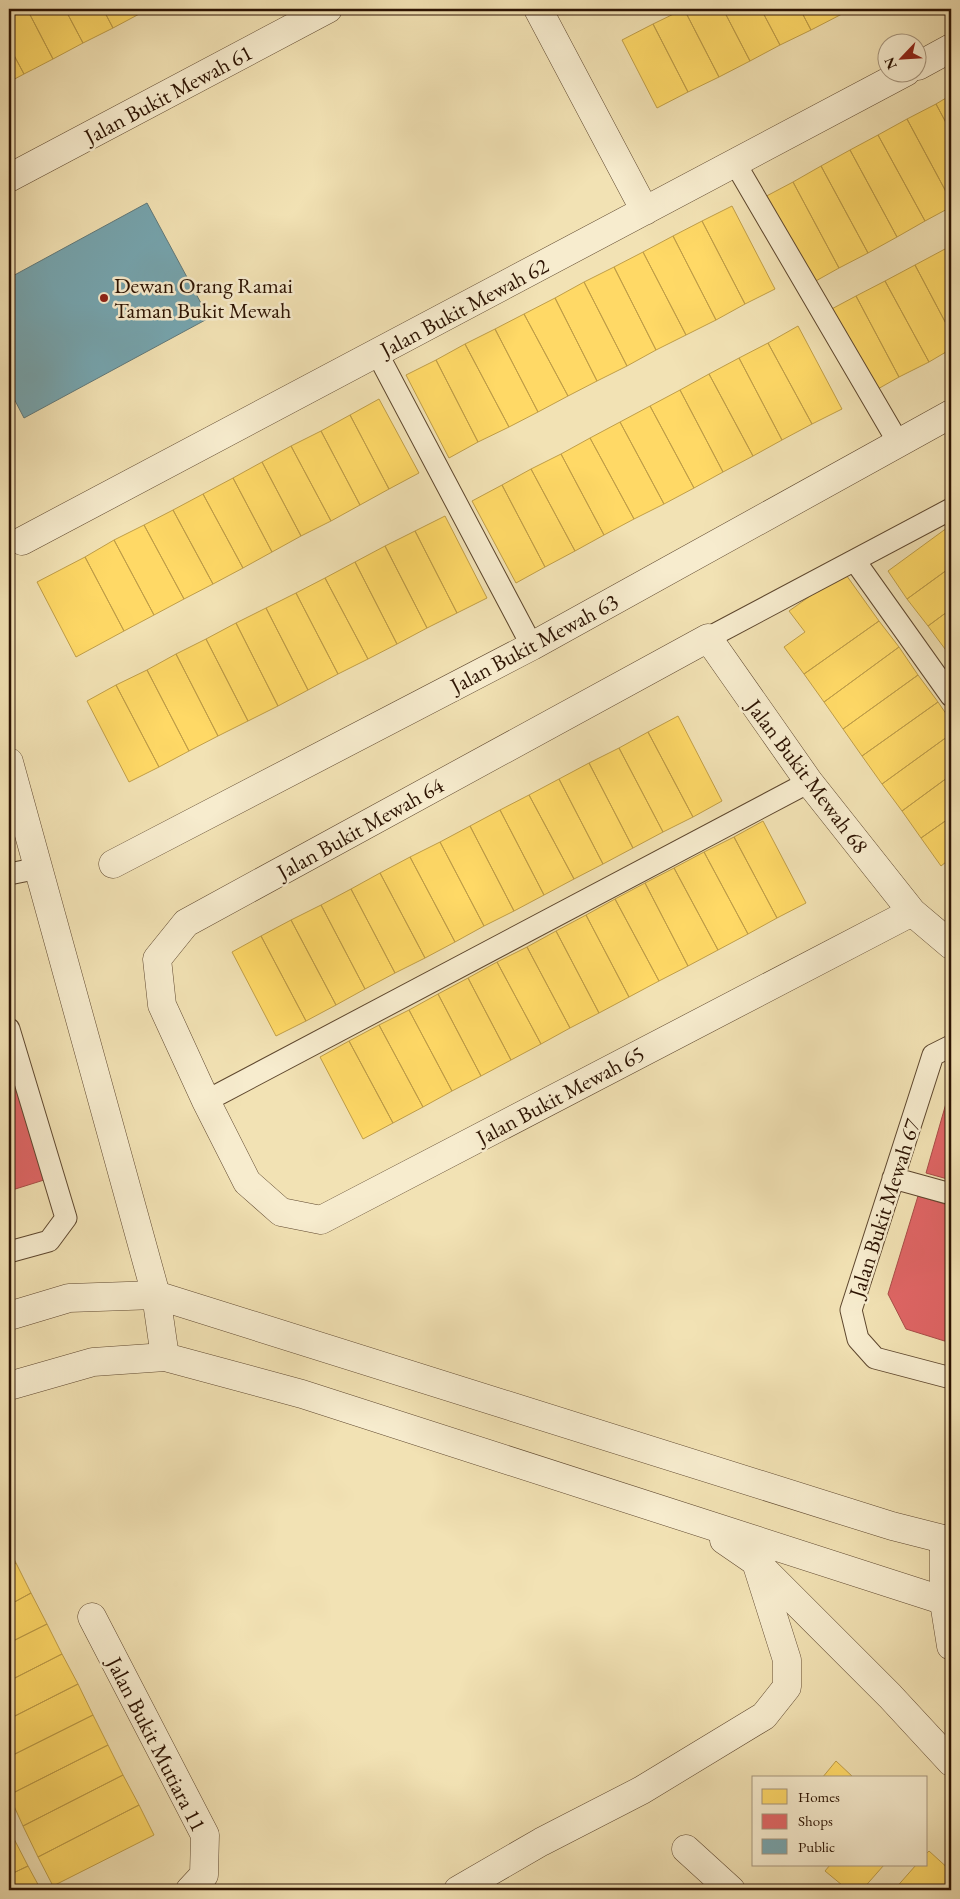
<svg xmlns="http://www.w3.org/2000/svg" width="960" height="1899" font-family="'EB Garamond',serif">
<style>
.homes{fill:#ffd966;stroke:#c09e48}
.shops{fill:#e06666;stroke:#aa4d48}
.public{fill:#76a5af;stroke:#60797b}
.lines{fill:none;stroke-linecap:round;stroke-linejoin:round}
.service-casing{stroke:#5e472e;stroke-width:23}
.minor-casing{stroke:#5e472e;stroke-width:29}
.tertiary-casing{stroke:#5e472e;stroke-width:29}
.service{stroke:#f7ecce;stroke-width:21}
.minor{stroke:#f7ecce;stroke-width:28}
.tertiary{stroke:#f7ecce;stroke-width:28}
.poi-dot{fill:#8f2418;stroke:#f7ecce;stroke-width:2}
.labels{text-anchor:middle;stroke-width:5;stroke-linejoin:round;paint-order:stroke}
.street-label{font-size:22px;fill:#2c1302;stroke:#f7ecce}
.poi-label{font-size:22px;fill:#2c1302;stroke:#f7ecce;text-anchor:start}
</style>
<rect width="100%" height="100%" fill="#f2e2b4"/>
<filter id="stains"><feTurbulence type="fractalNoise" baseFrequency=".004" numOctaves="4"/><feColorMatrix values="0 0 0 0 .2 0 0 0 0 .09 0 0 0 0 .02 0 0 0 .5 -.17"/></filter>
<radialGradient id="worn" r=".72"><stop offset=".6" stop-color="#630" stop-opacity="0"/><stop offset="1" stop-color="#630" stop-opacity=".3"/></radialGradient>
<!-- homes -->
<path class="homes" d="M9,9H27L53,59L24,74L9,46Z
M27,9H65L83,43L53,59Z
M65,9H103L113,28L83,43Z
M103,9H141L143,12L113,28Z
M684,9H723L750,61L719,77Z
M684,9L719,77L688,92L653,24Z
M723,9H761L780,45L750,61Z
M761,9H800L811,30L780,45Z
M800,9H839L842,14L811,30Z
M653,24L688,92L657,108L622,40Z
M9,46L24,74L9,82Z
M951,95V132L936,104Z
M936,104L951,132V201L907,119Z
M907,119L951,201V207L925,221L878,135Z
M878,135L925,221L897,237L850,150Z
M850,150L897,237L868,253L821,166Z
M821,166L868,253L839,268L793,182Z
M793,182L839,268L805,287L759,200Z
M732,206L775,289L745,304L702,221Z
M702,221L745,304L716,320L673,236Z
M673,236L716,320L686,335L643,252Z
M951,246V261L945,249Z
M945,249L951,261V333L915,265Z
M643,252L686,335L656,350L614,267Z
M915,265L951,333V349L929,362L885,281Z
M614,267L656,350L627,366L584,282Z
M885,281L929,362L899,377L856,296Z
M584,282L627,366L597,381L555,298Z
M856,296L899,377L869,394L826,312Z
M555,298L597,381L568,396L524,314Z
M524,314L568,396L538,412L495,329Z
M798,326L842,409L812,424L768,343Z
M495,329L538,412L509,427L465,344Z
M768,343L812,424L782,440L739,358Z
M465,344L509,427L478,442L436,360Z
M739,358L782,440L753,456L709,374Z
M436,360L478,442L449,458L406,375Z
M709,374L753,456L723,472L680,390Z
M680,390L723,472L694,488L650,406Z
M379,399L419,473L389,489L350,415Z
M650,406L694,488L664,504L620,422Z
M350,415L389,489L360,505L321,431Z
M620,422L664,504L634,519L590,438Z
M321,431L360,505L331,521L291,446Z
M590,438L634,519L604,535L561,454Z
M291,446L331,521L301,536L262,462Z
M561,454L604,535L575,551L531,469Z
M262,462L301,536L272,552L233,478Z
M531,469L575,551L545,567L502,485Z
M233,478L272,552L243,568L203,494Z
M502,485L545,567L516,583L472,501Z
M203,494L243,568L213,584L173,510Z
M173,510L213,584L184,599L144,525Z
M445,516L487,598L457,613L415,531Z
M144,525L184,599L154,615L114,540Z
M951,525V567L907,599L888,571Z
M415,531L457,613L427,628L385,546Z
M114,540L154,615L124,631L85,557Z
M385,546L427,628L397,644L355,562Z
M85,557L124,631L76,657L37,582Z
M355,562L397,644L368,659L325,578Z
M951,567V609L928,626L907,599Z
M844,572L879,621L804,674L784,647L805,632L789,611Z
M325,578L368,659L338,674L296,593Z
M296,593L338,674L308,690L266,608Z
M266,608L308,690L278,706L236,623Z
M951,609V650L948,653L928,626Z
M879,621L899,647L824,702L804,674Z
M236,623L278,706L248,721L206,639Z
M206,639L248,721L218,736L176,654Z
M899,647L918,675L843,729L824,702Z
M176,654L218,736L189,751L147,670Z
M147,670L189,751L159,767L116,685Z
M918,675L938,702L862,756L843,729Z
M116,685L159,767L129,782L87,701Z
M938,702L951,721V734L882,784L862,756Z
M678,716L722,801L693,817L648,732Z
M648,732L693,817L663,832L619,748Z
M951,734V775L902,811L882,784Z
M619,748L663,832L633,848L589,763Z
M589,763L633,848L603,864L559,779Z
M951,775V817L921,838L902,811Z
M559,779L603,864L574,879L529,795Z
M529,795L574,879L544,895L500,810Z
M500,810L544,895L514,911L470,826Z
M951,817V858L941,866L921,838Z
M763,821L806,903L777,918L734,837Z
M470,826L514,911L484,926L440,842Z
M734,837L777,918L748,934L704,852Z
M440,842L484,926L455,942L410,857Z
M704,852L748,934L718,950L674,868Z
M410,857L455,942L425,958L380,873Z
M674,868L718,950L688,966L645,883Z
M380,873L425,958L395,973L351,889Z
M645,883L688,966L659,981L615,899Z
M351,889L395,973L365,989L321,905Z
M615,899L659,981L629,997L586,915Z
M321,905L365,989L336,1005L291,920Z
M586,915L629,997L599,1013L556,931Z
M291,920L336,1005L306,1021L261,936Z
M556,931L599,1013L570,1028L527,947Z
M261,936L306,1021L276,1036L232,952Z
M527,947L570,1028L541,1044L497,962Z
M497,962L541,1044L511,1060L468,978Z
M468,978L511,1060L481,1076L438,994Z
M438,994L481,1076L452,1091L409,1010Z
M409,1010L452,1091L423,1107L379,1025Z
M379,1025L423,1107L393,1123L349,1041Z
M349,1041L393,1123L363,1139L320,1057Z
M9,1549L16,1563L9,1567Z
M16,1563L31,1593L9,1605V1567Z
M31,1593L47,1624L9,1643V1605Z
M47,1624L62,1654L9,1681V1643Z
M62,1654L78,1684L9,1719V1681Z
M78,1684L93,1715L9,1757V1719Z
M93,1715L108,1745L9,1795V1757Z
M108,1745L123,1775L23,1826L9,1795Z
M836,1761L854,1778H822Z
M123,1775L139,1805L38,1857L23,1826Z
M139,1805L154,1835L53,1886L38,1857Z
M12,1835L28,1866L9,1875V1836Z
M929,1851L951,1871V1890H894L916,1865H926V1854Z
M830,1865H884L862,1890H848L825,1871Z
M28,1866L41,1890H9V1875Z"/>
<!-- shops -->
<path class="shops" d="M9,1064L44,1180L9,1191Z
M951,1086V1180L926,1173Z
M918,1196L951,1206V1343L906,1329L888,1294Z"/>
<!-- public -->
<path class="public" d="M147,203L209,318L24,418L9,389V278Z"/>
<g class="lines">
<!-- service casing -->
<g class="service-casing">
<path id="service" d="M735,163L898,442
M377,353L532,646
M855,561L951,696
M708,638L951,509
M9,874L39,868
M9,1029L66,1218L49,1241L9,1252
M951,1046L933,1055L851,1310L858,1339L875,1358L951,1378
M206,1101L809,782
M893,1178L951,1194"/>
</g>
<!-- minor casing -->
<g class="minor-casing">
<path id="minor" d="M538,9L645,211
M918,66L951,48
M9,178L328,9
M22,541L906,72
M9,762L156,1295L165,1357
M113,864L532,646L951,414
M912,912L321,1220L281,1212L247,1182L206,1101L162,1005L157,959L186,923L708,638L809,782L912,912L951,945
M944,1539V1602L951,1646
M92,1617L205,1835L204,1875L190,1890
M686,1849L731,1890
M458,1890L541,1842L642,1790L764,1716L787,1687V1660L756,1562"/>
</g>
<!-- tertiary casing -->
<g class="tertiary-casing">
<path id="tertiary" d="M9,1316L69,1298L156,1295L892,1526L951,1541
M9,1386L93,1362L165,1357L302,1394L951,1603
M724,1540L756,1562L890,1696L951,1762"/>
</g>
<!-- service -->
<use href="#service" class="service"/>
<!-- minor -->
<use href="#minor" class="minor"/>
<!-- tertiary -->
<use href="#tertiary" class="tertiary"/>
</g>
<!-- markers -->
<circle class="poi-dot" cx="104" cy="298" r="5"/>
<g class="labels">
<!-- street labels -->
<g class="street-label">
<text transform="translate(168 94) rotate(-28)" y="8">Jalan Bukit Mewah 61</text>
<text transform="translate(464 307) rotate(-28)" y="8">Jalan Bukit Mewah 62</text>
<text transform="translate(534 643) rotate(-28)" y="8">Jalan Bukit Mewah 63</text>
<text transform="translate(808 776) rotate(53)" y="8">Jalan Bukit Mewah 68</text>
<text transform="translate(360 828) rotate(-29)" y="8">Jalan Bukit Mewah 64</text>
<text transform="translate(560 1095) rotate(-28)" y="8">Jalan Bukit Mewah 65</text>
<text transform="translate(884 1208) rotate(-72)" y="8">Jalan Bukit Mewah 67</text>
<text transform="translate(157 1744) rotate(63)" y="8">Jalan Bukit Mutiara 11</text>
</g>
<!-- poi labels -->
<g class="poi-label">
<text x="114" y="293">Dewan Orang Ramai<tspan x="114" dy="25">Taman Bukit Mewah</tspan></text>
</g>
</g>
<!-- margin -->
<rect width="960" height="1899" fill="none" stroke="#f2e2b4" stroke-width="30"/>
<rect x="10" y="10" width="940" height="1879" fill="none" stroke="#2c1302" stroke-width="2.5"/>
<rect x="15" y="15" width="930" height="1869" fill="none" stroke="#2c1302"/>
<!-- legend -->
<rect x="752" y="1776" width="175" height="90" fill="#f7ecce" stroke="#a6957c"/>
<rect x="762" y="1789" width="25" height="15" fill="#ffd966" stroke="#a6957c"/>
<text x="798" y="1802" font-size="15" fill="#2c1302">Homes</text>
<rect x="762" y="1814" width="25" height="15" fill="#e06666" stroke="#a6957c"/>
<text x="798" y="1826" font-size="15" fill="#2c1302">Shops</text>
<rect x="762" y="1839" width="25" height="15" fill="#76a5af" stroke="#a6957c"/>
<text x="798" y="1852" font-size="15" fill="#2c1302">Public</text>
<!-- north arrow -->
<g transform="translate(902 58) rotate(245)"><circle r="24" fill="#f7ecce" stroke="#a6957c"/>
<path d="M0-4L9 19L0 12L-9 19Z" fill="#8f2418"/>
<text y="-8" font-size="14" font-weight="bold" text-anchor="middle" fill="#2c1302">N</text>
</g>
<rect width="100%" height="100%" filter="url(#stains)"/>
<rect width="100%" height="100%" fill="url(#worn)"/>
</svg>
